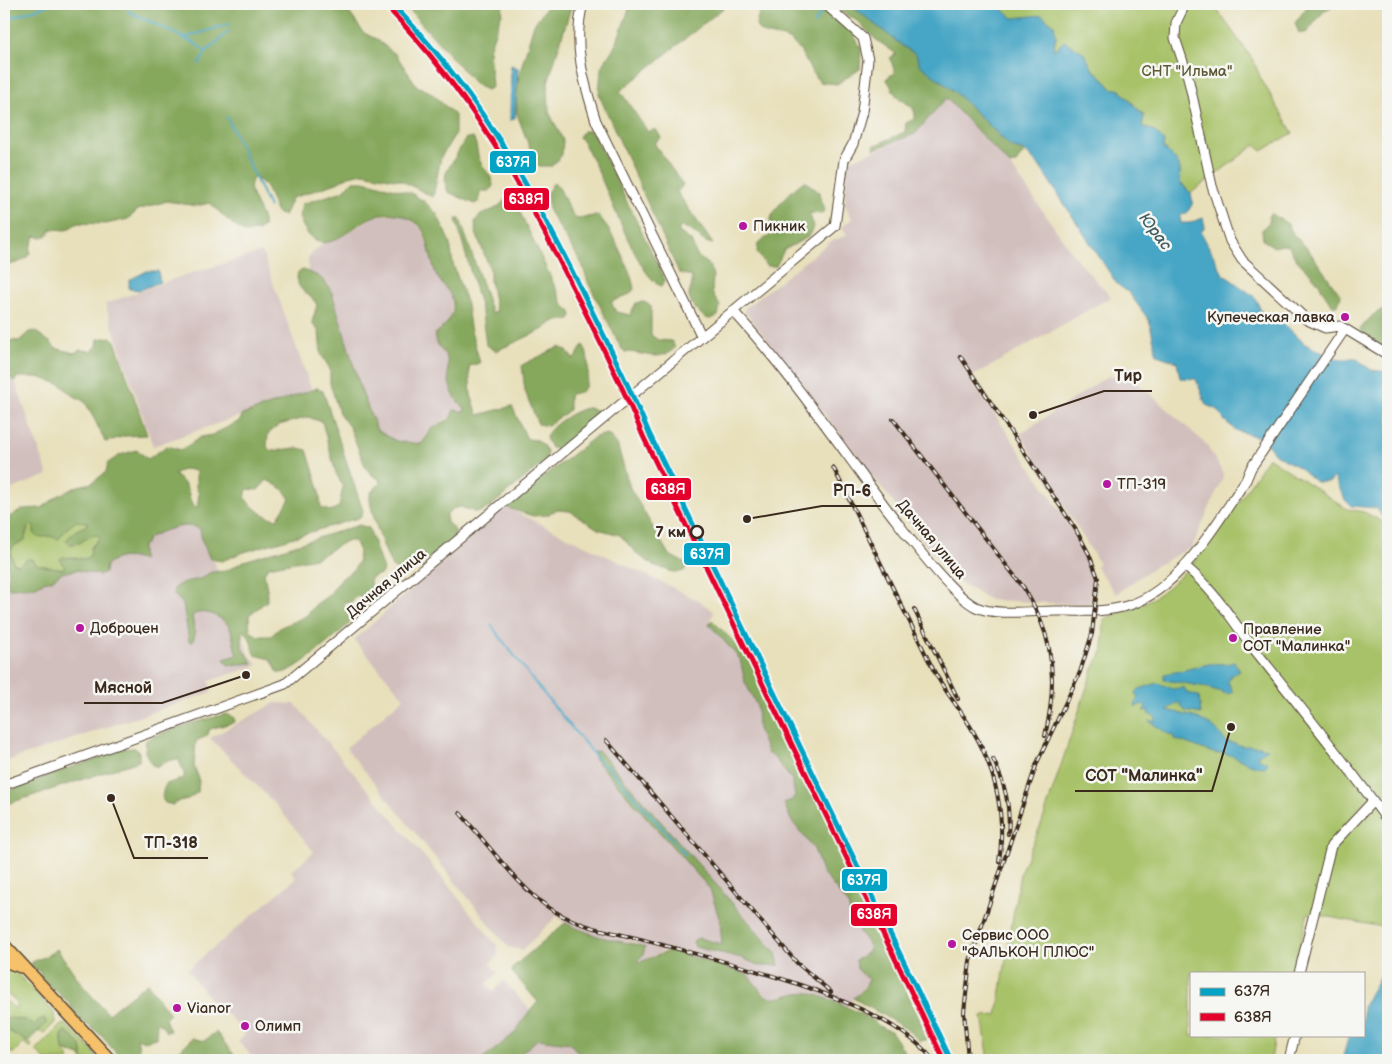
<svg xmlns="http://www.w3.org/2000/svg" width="1392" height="1064" font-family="'Balsamiq Sans',sans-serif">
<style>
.industrial{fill:#d1bfbd}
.green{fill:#a8c269;stroke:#727644}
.forest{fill:#86a85d;stroke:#60693e;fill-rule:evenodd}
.water{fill:#46a6c5;stroke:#406872}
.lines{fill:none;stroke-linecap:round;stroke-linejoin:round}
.stream{stroke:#46a6c5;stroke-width:2}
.minor-casing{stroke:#554536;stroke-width:11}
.major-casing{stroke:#554536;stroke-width:14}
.minor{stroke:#fff;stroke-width:9}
.major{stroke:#f5c16b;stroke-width:11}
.rail-casing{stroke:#3b2a1e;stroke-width:4}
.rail{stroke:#f6f6f2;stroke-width:2;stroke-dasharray:5.5;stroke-linecap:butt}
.rail-1-casing{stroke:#f6f6f2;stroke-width:9}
.rail-2-casing{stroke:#f6f6f2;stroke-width:9}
.rail-1{stroke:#03a3c5;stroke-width:5}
.rail-2{stroke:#e4002b;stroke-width:5}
.poi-dot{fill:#b5179e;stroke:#f6f6f2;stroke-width:2}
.stop-dot{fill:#f6f6f2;stroke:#3b2a1e;stroke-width:2.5}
.labels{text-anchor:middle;stroke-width:5;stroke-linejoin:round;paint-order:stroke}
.park-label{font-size:15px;fill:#5c5834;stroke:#f6f6f2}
.poi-label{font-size:15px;fill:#3b2a1e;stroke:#f6f6f2;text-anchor:start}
.stop-label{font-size:15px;font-weight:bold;fill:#3b2a1e;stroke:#f6f6f2;text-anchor:end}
.street-label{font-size:15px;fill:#3b2a1e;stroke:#f6f6f2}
.water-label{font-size:16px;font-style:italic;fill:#3f5c61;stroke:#f6f6f2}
.leader{fill:none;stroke:#3b2a1e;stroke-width:2}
.callout-dot{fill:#3b2a1e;stroke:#f6f6f2;stroke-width:2}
.callout-label{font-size:16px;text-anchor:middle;font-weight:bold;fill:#3b2a1e;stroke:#f6f6f2;stroke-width:5;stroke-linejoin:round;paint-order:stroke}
.line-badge{stroke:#f6f6f2;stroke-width:2}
.badge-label{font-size:14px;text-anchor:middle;font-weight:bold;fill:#fff}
</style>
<rect width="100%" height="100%" fill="#f6f6f2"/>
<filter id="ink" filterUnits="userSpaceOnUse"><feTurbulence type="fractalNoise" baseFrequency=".02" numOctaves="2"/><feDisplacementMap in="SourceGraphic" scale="10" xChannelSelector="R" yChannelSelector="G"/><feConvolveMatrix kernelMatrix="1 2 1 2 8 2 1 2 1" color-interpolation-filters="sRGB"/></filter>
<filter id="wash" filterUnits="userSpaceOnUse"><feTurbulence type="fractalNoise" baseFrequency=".0096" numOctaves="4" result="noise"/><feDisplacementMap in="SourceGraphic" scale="20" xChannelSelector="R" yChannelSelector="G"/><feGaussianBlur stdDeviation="1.12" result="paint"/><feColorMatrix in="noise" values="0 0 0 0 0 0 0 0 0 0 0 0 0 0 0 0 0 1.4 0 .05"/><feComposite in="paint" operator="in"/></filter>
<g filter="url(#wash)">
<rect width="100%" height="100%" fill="#e8e0bb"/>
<!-- industrial -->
<path class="industrial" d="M946,98L1010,165L1078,261L1111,297L970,378L1076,534L1093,581L1089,605L990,600L951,577L745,312V308L830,242L847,235L842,227L852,219L845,205L847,162L915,134Z
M398,214L407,217L421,228L442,283L448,289L452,297L451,315L443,328L435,334V339L447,359L448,377L454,397L465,408L464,413H459L440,422L428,432L425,441L422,444L396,441L377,430L361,390L332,293L326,283L308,271V257L325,242L338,239L375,216Z
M262,252L312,391L153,446L105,304L182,276Z
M1129,375L1206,444L1224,475L1192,547L1154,567L1116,594L1096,566L1099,563L1020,434L1108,376Z
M4,377L15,381L48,475L4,492Z
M507,505L508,508L677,590L701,602L714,612L709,624L740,659L745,682L757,706L758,729L768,754L772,755L792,780L795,796L792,800L788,801L791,820L814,849L822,872L848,904L851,917L860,933L870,946L867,953L859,957L868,983L846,1007L809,993L792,994L771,998L760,990L672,950L664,951L640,962L636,961L643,955L645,947L633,942L615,941L588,933L565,923L557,916L522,950L508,947L346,748L404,698L354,640Z
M198,517L217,569L224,576L248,653L258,665L209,681L212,692L4,762V572L9,587L146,545L149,534Z
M275,703L295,704L439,874L497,946L498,956L490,964L498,973L486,984L493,991L504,981L530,1010L515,1033L482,1060H255L238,1041L245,1035L227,1013L223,1016L187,970L294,880L296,877L291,871L314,852L276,805L210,738Z
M538,1039L570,1043L584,1060H513Z"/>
<!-- green -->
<path class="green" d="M996,4H1213L1253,60L1261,79L1293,133L1262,151L1255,145L1191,193L1180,182C1182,164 1177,160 1163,148V141L1154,131L1142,126L1144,115L1120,90L1111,88L1099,74L1093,70L1083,52L1059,45L1056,49H1053L1056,36L1013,18Z
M1268,457L1347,509L1364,512L1388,525V928L1308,913L1293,973H1191V1035H1275L1271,1060H989L982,1016L997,1015L1020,873L1042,822L1093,669L1103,650L1104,619C1119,613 1138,607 1153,598C1197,571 1239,501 1268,457Z
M76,521L87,522V525L75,531L66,541L80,543L87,537L97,535L100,537L91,547L90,556L85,559L69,557L62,562L65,568L62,569L38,565L32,559L19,565L13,563L11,554L12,547L25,537L30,525C36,526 39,531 44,534C56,542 67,527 76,521Z
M4,960L54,1012L55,1023L44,1033L36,1031L42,1028L39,1020L33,1026L26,1020L4,1019V999L14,1008H16V1001L9,995H4Z
M65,1024L93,1051L98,1060H83L81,1045L65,1030C58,1040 64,1051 70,1060H45L36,1050L61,1025Z
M4,1028L32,1045L30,1048L24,1043L12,1054L4,1044Z"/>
<!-- forest -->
<path class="forest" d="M4,4H339L348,11L364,33L376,39L396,55L417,86L430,92L455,115V134L441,157L433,197L400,180L363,173L349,176L337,183L292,198L284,216L277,213C270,200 268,180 253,178C244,193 262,208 264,225L259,230L246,233C231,225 222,214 210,203L196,206L167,201L138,210L128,219L106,224L78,223L66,230L51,229L48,235L42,238L35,236L30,248V254C22,264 16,262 6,266L4,271Z
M404,4H503L502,13L489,49L492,87L487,90L476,85Z
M549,4H572L548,82L549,112L563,140L562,155L552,166H539L535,162L517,114L516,95L519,75L534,24Z
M631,4H731L722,9L620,91L648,132L656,129L661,138L654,143L683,185L677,192L713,244C699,243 694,226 679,227V232L691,241L697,256L710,266L713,276L712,293L720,306L718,316L710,319C703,318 702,315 697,310C680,292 696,291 691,276L679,273L599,95L601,68L616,44Z
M761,4H816L852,31L861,49L860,69L837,84L820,82C808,71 805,53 793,43C781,33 764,40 756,26Z
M828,4H849L904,47L916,54L920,65L954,91L1011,147L1025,151L1016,163L1010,165L946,98L915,134L874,149L875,145L905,132L906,123L915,119C916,102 903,105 896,95C892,90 891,85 887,80V78L895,72L890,58L896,54L895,53L874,38L859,22Z
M1309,4H1338L1325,10L1306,33H1299L1295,23Z
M583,131H590L595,137L662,273L665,280L661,286C633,274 602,165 579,137Z
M466,138H473C478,145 476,153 480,161C484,170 493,176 493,186L489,191H480L479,201L475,204L448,192L445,182L446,173Z
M353,181H364L411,193L425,202L437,214L450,243L453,264L467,305L470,327L480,363L469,366L471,395L478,415L512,406L527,439L538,440C544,446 550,452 546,460L490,507L477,513L461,507L452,509L446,516L447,522L455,530L456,535C440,548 414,579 393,568C387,559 368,505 370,496C371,490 377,487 380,483L379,479L372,475L366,468L350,428L339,413L330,383V369L321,354L319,332L312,322L317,305C310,292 293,291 298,272L303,270L318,276L326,283L332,293L361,390L377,430L396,441L422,444L432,428L450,419L454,410L464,412L465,408C454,400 449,388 448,374C447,369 449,363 447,358C443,349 435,346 435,334C443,328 451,320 453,310C455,292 442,288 436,274C430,260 429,238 421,227C417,222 407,217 401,215C394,213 381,213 375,216C347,226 319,270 299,217L302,204L343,191Z
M805,181L819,192L825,210L822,214L809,213L814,226L808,237L784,250L776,266H766L757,252L758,243L771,235C773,229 770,224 771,219C772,210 797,184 805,181Z
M554,182C564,190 564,207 577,219L598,215C610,227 632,272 634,289L630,294L611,302L616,312L630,315L636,303L644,302L651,306V335L658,340L672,341L675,348C659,363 644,352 625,352L621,348L588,282L582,264L549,211L547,193Z
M509,199L513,200L518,208L564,306L571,312L572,316L569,320L554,321L542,330L496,351L486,345L482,313L456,219H460L492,314L496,312L490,280V269L476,233L475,222C480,212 488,213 496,208C501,205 502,201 509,199Z
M1272,214L1288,224L1293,234L1307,248L1341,296L1338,305L1334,306C1326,299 1323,289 1316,280C1305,266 1296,264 1289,246L1281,245L1274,247L1263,240L1262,230L1269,222L1268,216Z
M1388,306V350L1363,335L1360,329L1373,315Z
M35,331L51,343L55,348L74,353L80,350L92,351L97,346L98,339L111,337L115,341L147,435L125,436L105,442C99,427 92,415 85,402L71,394L60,384L38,377H17L15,381L4,375V340L19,341L29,332Z
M583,345C590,354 590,379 584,389C580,394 574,392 569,395V410L567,412L547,426L538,424L525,391L522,365L559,347L566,350L573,359L576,357Z
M317,388L323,391L363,511L361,517L241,553L222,561L210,559L202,541L200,529C186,521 162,531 148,538L146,544L142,546V561C130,555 116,556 106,565L105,573L99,575L77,570L61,573L52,580L43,582L34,587L9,588L7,582L9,573L4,549V520L23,509L42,508L59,495L78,486L92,483L106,472L108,463L120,455L137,450L148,459L167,446L181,450L201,437L212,435L240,421L242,415ZM308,417L322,422L336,473L343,487L339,507L330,511L321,508L319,489L307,450L297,448L271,451L267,447L268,434L279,425ZM185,469L196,471V487L199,494L197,508C184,500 195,488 175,476V473ZM267,480L283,489L290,499L277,519C267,519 250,506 245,498L247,489L258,490ZM76,521L87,522V525L75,531L66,541L69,544C80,546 86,536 97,535L100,537L91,548L90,556L85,559L62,557L60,559L65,568L62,569L38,565L29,558L19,565L13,563L11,554L12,547L25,540L26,531L30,525L34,526V533L39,538L49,536L59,539L65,530Z
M590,408L601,412L600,416L560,448H551L546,438C548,426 579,407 590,408Z
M608,434L617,444L630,488L665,548L669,555L685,563L686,567L684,571L676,573L653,565L637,554L620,535L598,529L570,511L556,510L547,515L533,516L508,508L507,505L595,437Z
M359,525L369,528L383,570L381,574L372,577L370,581L371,586L381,590V593L373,602L357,596L350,603L343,602L351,617L349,624C336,635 294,675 278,673L271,659L255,655L249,636L244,631L242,632V647L253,663L228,665L224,659L237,655C234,647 233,635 230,628C224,617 202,607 192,616L195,634L193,642L189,641L183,604L173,594L175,587L184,582L200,579L211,572L226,571L244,561ZM346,541H354L359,551L358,562L354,569L340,580L329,595L315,605L306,616L281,627L271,636H258L250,631L249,615L267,601V589L264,573L268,567L316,558Z
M712,620L739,647L760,674L929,1039L920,1041L905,1028L853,998C860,994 867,987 868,979L857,969L856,960L867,953L870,946L860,933L851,917L848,904L822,872L814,849L791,820L784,803L792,800L795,796L792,780L772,755L768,754L758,729L757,706L745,682L740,659L709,624Z
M226,714L234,717L235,722L210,729L207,736L196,741L194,766L199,779L198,792L188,799L179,801L173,805L165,803C160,798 163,790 166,784L184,778V772L178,759L167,761L158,767L152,765L145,752L146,740C172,728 199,721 226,714Z
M135,748L139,752V761L4,805V794L8,791L69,768L104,757L115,749Z
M599,751L776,953L779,965L760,966L742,958L695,947L693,941L698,938L722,944L720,921L710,889L594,758V752Z
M565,923C581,930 597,937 614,940C625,943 634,943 645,947L643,955L637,961L640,962L672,950L748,975L763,994L771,998C784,999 796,990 810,993C828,998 848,1007 865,1016C875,1021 880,1029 891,1031L910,1060H584L570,1043L538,1039L513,1060H482L515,1033L530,1010L538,1002L512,972L513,967Z
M57,949L83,986L108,1014L147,983L170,1014L165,1019L170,1031L166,1032L161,1024L157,1023L156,1038L144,1041L137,1038L139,1048L134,1060H122L99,1033L79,1019L68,1002L41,977L40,972L31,966L32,962C40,959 51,954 57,949Z
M11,1018L28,1021L33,1026L40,1019H45L46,1023C43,1030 33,1033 29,1043L4,1028V1019Z
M65,1030L81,1045L83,1060L80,1056L63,1050L62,1036Z
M216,1032L238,1060H171L192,1038L204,1041Z"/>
<!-- water -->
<path class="water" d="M849,4H996L1013,18L1042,15L1054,25L1056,36L1053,49H1056L1064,41L1083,52L1093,70L1099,74L1111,88L1120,90L1144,116L1142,126L1154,131L1164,141L1163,148C1177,160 1182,164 1180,183L1191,193L1193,203L1187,213L1180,216L1181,223H1190L1203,218L1205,226L1201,232L1223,274L1255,297L1264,318L1274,321L1279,319L1305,344L1335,359H1357L1371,370L1388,372V522L1384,520L1377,508L1351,506L1345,500L1334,477L1330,482H1316L1301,469L1275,454L1262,438L1237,431L1225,421L1218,410L1206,405L1196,379L1180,378L1177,362L1157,355L1149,320L1129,293L1117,284L1040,167L1025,151L1011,147L954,91L920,65L916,54L904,47Z
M511,65L518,68L515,118L510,121Z
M147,271H158L160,282L140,290L129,289V280Z
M1234,662L1240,671L1230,676L1228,682L1233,692L1228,694L1201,686L1164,680V674C1180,672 1194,667 1209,664C1217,663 1225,665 1234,662Z
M1158,683L1173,689L1184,687L1187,693L1199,696L1201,714L1185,711L1179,702L1167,710C1190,716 1212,719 1225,741L1243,746H1261V748L1268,749L1258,755V758L1268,763L1265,767C1244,767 1233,750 1216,754L1175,739L1174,735L1171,736L1149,721H1156L1155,716L1148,714L1149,710L1143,711L1146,707L1143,704L1135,707L1138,696L1135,694L1139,689Z
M1388,961V1060H1342L1349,1035H1363V1006Z"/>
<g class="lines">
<!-- stream -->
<path class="stream" d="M128,11L196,44L206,52
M4,20L51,4
M814,24L824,8
M184,38L229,24
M199,64L206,52L229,31
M227,117L269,207
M491,625L535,683L601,763L608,767L686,855"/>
</g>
</g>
<g filter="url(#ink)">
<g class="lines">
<!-- minor casing -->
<g class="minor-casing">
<path id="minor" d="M583,4C572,43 584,83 596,121L702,337
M1185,4L1176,23L1175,38L1188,77L1212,186L1230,241L1242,260L1307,320L1325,328L1340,326L1388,355
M734,312C790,373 837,442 887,509C906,533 950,594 976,607C995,616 1033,611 1055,611C1080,611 1105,613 1130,605C1181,588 1217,522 1246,480L1251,468L1345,329
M1186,567C1214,590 1232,620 1254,649C1300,706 1345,762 1388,821
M4,785L285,684L835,226L844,160L853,144L862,112L868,60L863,38L825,4
M1299,973L1331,846L1373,801
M1289,1060L1295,1035"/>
</g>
<!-- major casing -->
<g class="major-casing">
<path id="major" d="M4,945L110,1060
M4,961L21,967"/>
</g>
<!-- minor -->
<use href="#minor" class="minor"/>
<!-- major -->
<use href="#major" class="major"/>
<!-- rail casing -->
<g class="rail-casing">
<path id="rail" d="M960,356L1076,530L1089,554L1098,578L1092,634L1080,672L1037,763L970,961L964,1012L968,1060
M893,419L1024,588C1029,598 1036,608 1040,619C1056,656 1054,698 1045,736
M833,467C867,535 900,603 934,671C945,692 961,710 973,731C996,770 1006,817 999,862
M914,609L958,699
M786,725L943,1060
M606,740L797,963L831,992
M993,759C1005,784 1011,807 1008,834
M460,813C487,843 521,891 554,911C582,928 613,932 644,940C720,961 886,998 933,1060"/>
</g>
<!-- rail -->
<use href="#rail" class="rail"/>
<!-- rail-1 casing -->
<g class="rail-1-casing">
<path id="rail-1" d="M392,4C477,90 528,182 581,289C605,337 628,384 649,433L951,1060"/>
</g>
<!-- rail-2 casing -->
<g class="rail-2-casing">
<path id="rail-2" d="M388,8C471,94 522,185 575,292C599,339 623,387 643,436L944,1060"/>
</g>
<!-- rail-1 -->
<use href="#rail-1" class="rail-1"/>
<!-- rail-2 -->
<use href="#rail-2" class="rail-2"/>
</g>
</g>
<!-- markers -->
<g class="poi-dot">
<circle cx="743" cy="226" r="5"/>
<circle cx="1345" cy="317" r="5"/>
<circle cx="1107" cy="484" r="5"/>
<circle cx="80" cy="628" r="5"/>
<circle cx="1233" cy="638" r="5"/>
<circle cx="952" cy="944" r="5"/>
<circle cx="177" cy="1008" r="5"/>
<circle cx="245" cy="1026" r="5"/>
</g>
<circle class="stop-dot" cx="697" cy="532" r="6"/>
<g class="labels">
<!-- park labels -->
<g class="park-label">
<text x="1187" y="76">СНТ "Ильма"</text>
</g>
<!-- poi labels -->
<g class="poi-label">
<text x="753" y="231">Пикник</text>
<text x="1335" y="322" text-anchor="end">Купеческая лавка</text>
<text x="1117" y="489">ТП-319</text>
<text x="90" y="633">Доброцен</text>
<text x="1243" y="634">Правление<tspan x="1243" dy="17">СОТ "Малинка"</tspan></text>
<text x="962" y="940">Сервис ООО<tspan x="962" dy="17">"ФАЛЬКОН ПЛЮС"</tspan></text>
<text x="187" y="1013">Vianor</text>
<text x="255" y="1031">Олимп</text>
</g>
<!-- stop labels -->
<g class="stop-label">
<text x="686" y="537">7 км</text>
</g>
<!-- street labels -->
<g class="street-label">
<text transform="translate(932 539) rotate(50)" y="5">Дачная улица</text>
<text transform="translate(386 583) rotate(-40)" y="5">Дачная улица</text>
</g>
<!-- water labels -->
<g class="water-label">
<text transform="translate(1156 231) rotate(53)" y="6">Юрас</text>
</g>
</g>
<!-- callouts -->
<path class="leader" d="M1033 415L1104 391H1152M747 519L822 506H881M246 675L162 703H84M1231 727L1212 791H1075M111 798L134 858H208"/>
<g class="callout-dot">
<circle cx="1033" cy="415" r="5"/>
<circle cx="747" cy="519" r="5"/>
<circle cx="246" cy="675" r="5"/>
<circle cx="1231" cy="727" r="5"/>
<circle cx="111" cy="798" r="5"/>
</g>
<g class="callout-label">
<text x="1128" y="381">Тир</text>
<text x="852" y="496">РП-6</text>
<text x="123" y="693">Мясной</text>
<text x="1144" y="781">СОТ "Малинка"</text>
<text x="171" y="848">ТП-318</text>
</g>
<g class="line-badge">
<rect x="489" y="150" width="48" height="24" rx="5" fill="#03a3c5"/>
<rect x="503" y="187" width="47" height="24" rx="5" fill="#e4002b"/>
<rect x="645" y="477" width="47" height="24" rx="5" fill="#e4002b"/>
<rect x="683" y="542" width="48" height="24" rx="5" fill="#03a3c5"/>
<rect x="841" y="868" width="47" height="24" rx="5" fill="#03a3c5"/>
<rect x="850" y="903" width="48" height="24" rx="5" fill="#e4002b"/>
</g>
<g class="badge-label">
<text x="513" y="167">637Я</text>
<text x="526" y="204">638Я</text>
<text x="668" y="494">638Я</text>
<text x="707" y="559">637Я</text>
<text x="864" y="885">637Я</text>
<text x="874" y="919">638Я</text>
</g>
<!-- margin -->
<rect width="1392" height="1064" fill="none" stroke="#f6f6f2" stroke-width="20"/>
<!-- legend -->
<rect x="1190" y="972" width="175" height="65" fill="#f6f6f2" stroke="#aba49d"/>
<rect x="1200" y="988" width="25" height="8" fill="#03a3c5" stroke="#aba49d"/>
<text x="1234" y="996" font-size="15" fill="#3b2a1e">637Я</text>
<rect x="1200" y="1013" width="25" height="8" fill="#e4002b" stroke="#aba49d"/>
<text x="1234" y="1022" font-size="15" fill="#3b2a1e">638Я</text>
</svg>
